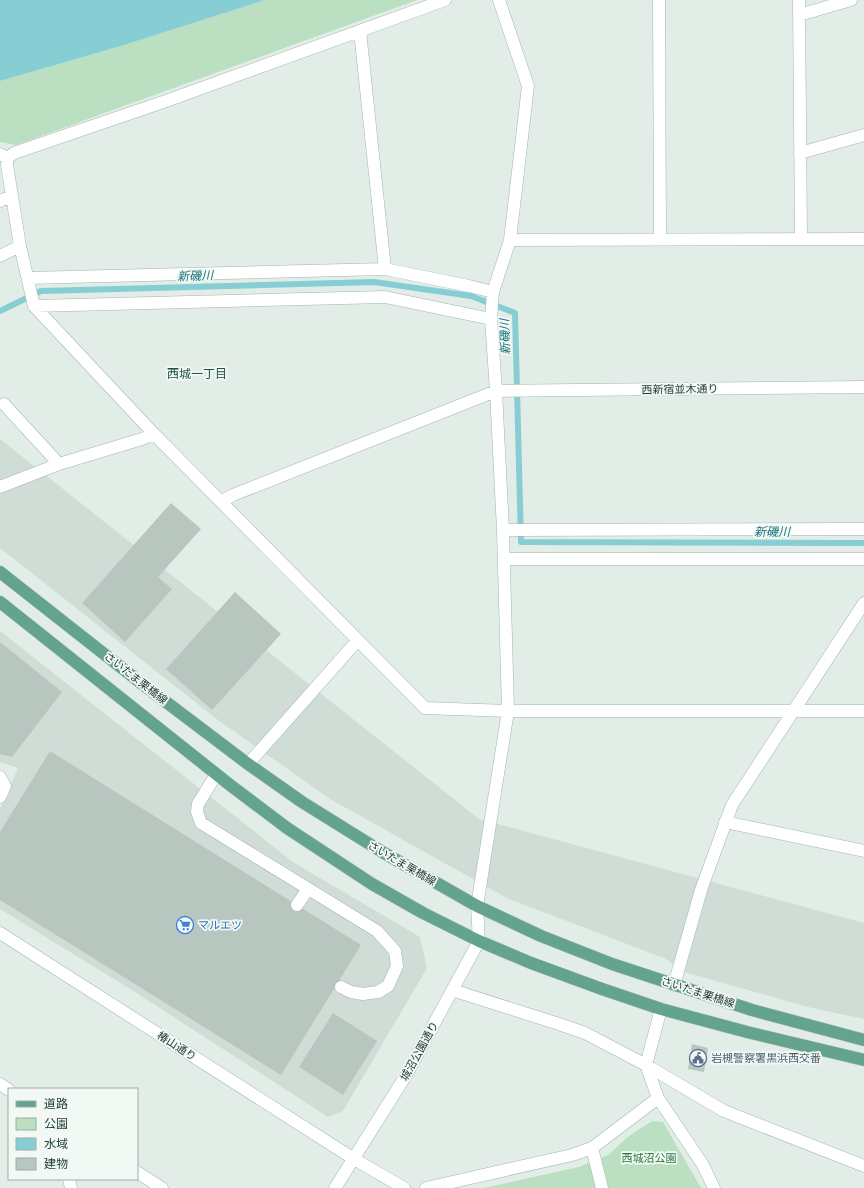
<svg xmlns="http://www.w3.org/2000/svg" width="864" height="1188" font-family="'Exo 2','Noto Sans JP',sans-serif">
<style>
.built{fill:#d0dcd6}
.green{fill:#badfc1}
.water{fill:#87ced4}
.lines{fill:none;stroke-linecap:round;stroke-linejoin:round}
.stream{stroke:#87ced4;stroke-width:6}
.building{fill:#b7c7c0}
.minor-casing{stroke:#a4b5ae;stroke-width:13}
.major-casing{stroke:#c1c9c6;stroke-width:13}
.minor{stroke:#fff;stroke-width:12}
.major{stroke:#64a48f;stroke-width:12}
.labels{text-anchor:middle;stroke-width:3.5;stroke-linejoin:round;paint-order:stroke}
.street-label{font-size:11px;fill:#213e34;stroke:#f2f9f5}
.shop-label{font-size:11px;fill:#366cbe;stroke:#f2f9f5;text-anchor:start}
.service-label{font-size:11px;fill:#4e5e75;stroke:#f2f9f5;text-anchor:start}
.park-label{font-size:11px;fill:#297742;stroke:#f2f9f5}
.water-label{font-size:12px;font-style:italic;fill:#18737d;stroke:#f2f9f5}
.neighbourhood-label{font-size:12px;fill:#1c5140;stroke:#f2f9f5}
</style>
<rect width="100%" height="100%" fill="#e2ede7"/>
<!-- built -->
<path class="built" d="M0,439L479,819L864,923V1019L808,1007L684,972L666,959L507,898L330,799L218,720L0,548Z
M0,631L293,862L420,937L427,968L343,1111L328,1117L135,992L0,909V809L18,768L0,762Z"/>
<!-- green -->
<path class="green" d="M265,0H417L16,145L0,142V81L121,46Z
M652,1121L663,1122L701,1188H484L579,1167L608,1155L629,1136Z"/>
<!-- water -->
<path class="water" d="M0,0H265L121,46L0,81Z"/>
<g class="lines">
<!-- stream -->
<path class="stream" d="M0,311L41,291L374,282L471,296L515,313L521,542L864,543"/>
</g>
<!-- building -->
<path class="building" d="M171,503L201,529L158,577L172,589L125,642L82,603Z
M235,592L281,634L212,710L166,669Z
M0,642L62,692L12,757L0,754Z
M50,751L361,945L281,1075L0,900V832Z
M333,1013L377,1041L343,1095L299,1067Z
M692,1044L708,1048L704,1072L688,1069Z"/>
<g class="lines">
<!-- minor casing -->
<g class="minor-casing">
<path id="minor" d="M659,0L660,239
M799,0L801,239
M799,15L851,0
M360,31L385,269
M800,153L864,135
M0,154L8,158L14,153L166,101L445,0
M8,158L7,165L20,246L34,306L154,434L425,708L508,711H864
M0,201L12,196
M510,240L864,239
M0,256L20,246
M28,278L385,269L469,286L493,292
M34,306L385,297L491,319
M4,404L59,464
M0,487L59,464L142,439L154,434
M221,502L233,495L496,391L864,387
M503,530L864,529
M504,559H864
M248,764L357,641
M216,775L198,804L197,812L201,823L377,931L395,951L397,966L388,986L378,992L363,994L351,992L341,987
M0,777L5,786L0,797
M725,822L864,851
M297,905L308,889
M0,933L354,1159L404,1188
M674,985L701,890L732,805L864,603
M452,990L559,1024L585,1033L646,1065L658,1098L703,1165L714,1188
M661,1009L646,1065L724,1111L864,1166
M0,1084L9,1090
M592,1148L602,1188
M137,1172L162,1188
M69,1179L71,1188
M335,1188L405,1077L479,941L477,906L508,711L503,530L496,391L491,319L493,292L510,240L528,86L499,0
M426,1188L572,1155L592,1148L658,1098"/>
</g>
<!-- major casing -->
<g class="major-casing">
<path id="major" d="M0,572L141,683L248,764L302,802L384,853L477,906L541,936L612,964L752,1010L864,1040
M0,602L230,785L287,828L372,884L423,913L479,941L531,963L602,989L661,1009L747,1032L864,1060"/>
</g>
<!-- minor -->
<use href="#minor" class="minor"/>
<!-- major -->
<use href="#major" class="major"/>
</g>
<!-- icons -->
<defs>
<g id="supermarket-ring" transform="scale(0.9)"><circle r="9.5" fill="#f2f9f5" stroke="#3f7fe0" stroke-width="1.5"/><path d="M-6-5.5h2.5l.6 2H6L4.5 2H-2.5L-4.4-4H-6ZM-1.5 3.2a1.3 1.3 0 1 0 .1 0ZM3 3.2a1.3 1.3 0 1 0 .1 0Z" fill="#3f7fe0"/></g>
<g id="civic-ring" transform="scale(0.9)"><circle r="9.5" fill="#f2f9f5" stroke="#5c6f8a" stroke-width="1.5"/><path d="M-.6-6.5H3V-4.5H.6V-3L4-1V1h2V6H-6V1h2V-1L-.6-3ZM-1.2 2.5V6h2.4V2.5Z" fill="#5c6f8a"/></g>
</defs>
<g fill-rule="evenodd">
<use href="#supermarket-ring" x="185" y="925"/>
<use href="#civic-ring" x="698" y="1058"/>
</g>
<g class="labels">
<!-- street labels -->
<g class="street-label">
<text transform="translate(680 389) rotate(-1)" y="4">西新宿並木通り</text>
<text transform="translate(136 678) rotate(38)" y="4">さいたま栗橋線</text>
<text transform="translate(402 863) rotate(30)" y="4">さいたま栗橋線</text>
<text transform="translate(698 992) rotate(18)" y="4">さいたま栗橋線</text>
<text transform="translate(177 1046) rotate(33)" y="4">椿山通り</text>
<text transform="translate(419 1051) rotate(-61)" y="4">城沼公園通り</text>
</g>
<!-- shop labels -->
<g class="shop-label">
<text x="198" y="929">マルエツ</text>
</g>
<!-- service labels -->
<g class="service-label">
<text x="711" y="1062">岩槻警察署黒浜西交番</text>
</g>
<!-- park labels -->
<g class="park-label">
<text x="649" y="1162">西城沼公園</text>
</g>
<!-- water labels -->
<g class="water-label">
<text transform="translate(195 276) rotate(-2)" y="4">新磯川</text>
<text transform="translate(505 337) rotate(-92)" y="4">新磯川</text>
<text x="772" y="536">新磯川</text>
</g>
<!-- neighbourhood labels -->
<g class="neighbourhood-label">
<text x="197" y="378">西城一丁目</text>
</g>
</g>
<!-- legend -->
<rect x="8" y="1088" width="130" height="92" fill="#f2f9f5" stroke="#9eaea8"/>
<rect x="16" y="1101" width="20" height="6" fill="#64a48f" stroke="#9eaea8"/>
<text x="44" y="1108" font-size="12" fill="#213e34">道路</text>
<rect x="16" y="1118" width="20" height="12" fill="#badfc1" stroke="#9eaea8"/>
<text x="44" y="1128" font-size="12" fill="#213e34">公園</text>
<rect x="16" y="1138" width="20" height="12" fill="#87ced4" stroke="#9eaea8"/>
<text x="44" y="1148" font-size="12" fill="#213e34">水域</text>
<rect x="16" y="1158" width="20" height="12" fill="#b7c7c0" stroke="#9eaea8"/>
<text x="44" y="1168" font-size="12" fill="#213e34">建物</text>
</svg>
